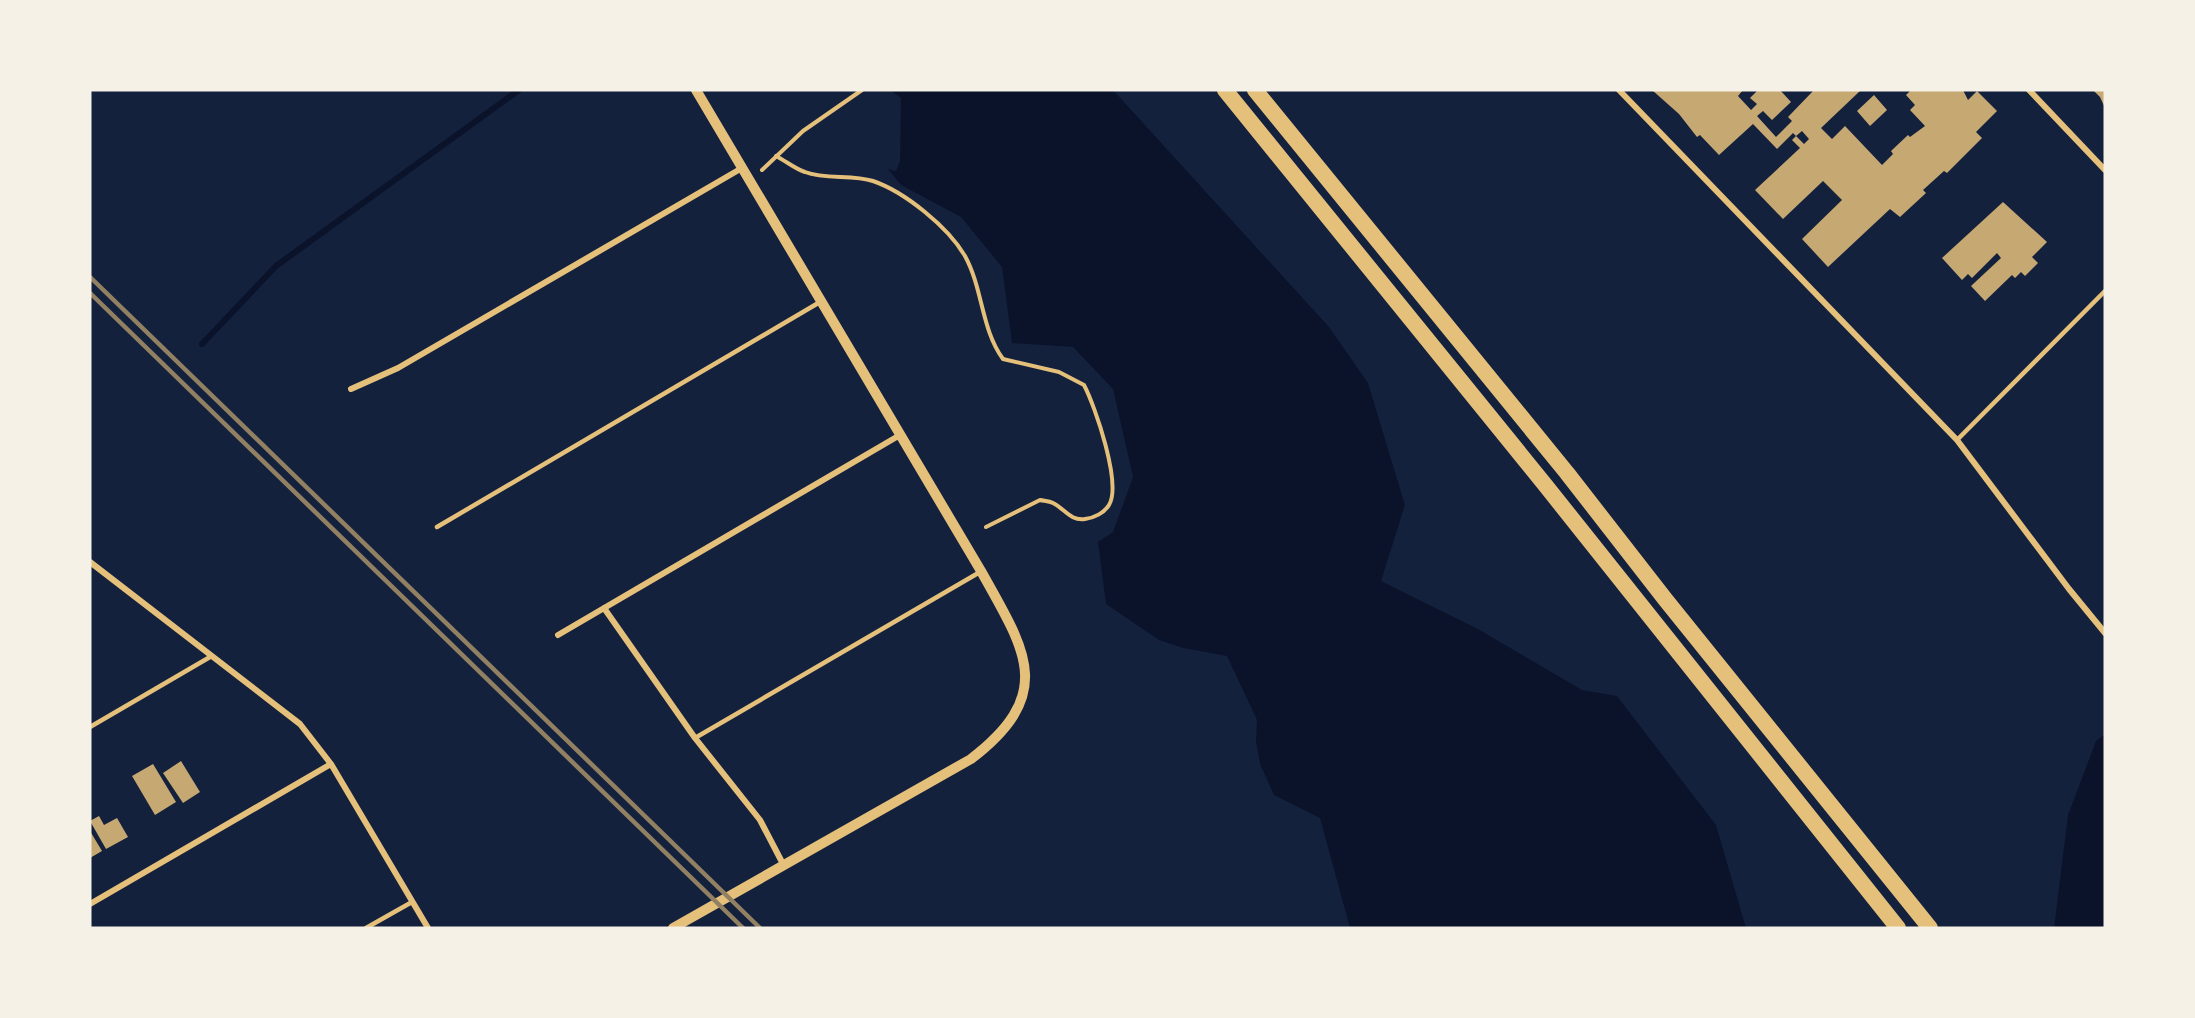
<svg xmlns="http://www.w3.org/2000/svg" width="2195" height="1018" font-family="'Roboto Serif',serif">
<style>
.water{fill:#0b132b}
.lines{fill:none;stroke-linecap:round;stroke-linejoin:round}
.stream{stroke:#0b132b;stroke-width:6}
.building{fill:#c6a872}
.path{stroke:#e5c07b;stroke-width:4}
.service{stroke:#e5c07b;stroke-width:4.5}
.minor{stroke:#e5c07b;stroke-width:6}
.tertiary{stroke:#e5c07b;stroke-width:10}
.trunk{stroke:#e5c07b;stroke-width:16}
.rail{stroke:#918062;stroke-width:4.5}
</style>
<rect width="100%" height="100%" fill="#14213d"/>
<!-- water -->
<path class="water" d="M890,90H1113L1329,327L1368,383L1405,505L1381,581L1478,629L1582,690L1617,696L1716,825L1746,928H1350L1320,818L1274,795L1260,764L1256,741L1257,720L1227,656L1183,648L1159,640L1106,604L1098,542L1113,532L1133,477L1113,389L1073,347L1012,343L1002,267L961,217L901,185L888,169L896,171L900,161L901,98Z
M2105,734V928H2054L2068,815L2096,741Z"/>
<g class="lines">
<!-- stream -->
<path class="stream" d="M202,344L276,266L519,90"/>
</g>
<!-- building -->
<path class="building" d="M1652,90H1743L1738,96L1751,110L1757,104L1750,98L1758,90H1780L1791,102L1772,120L1763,111L1757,116L1776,137L1792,121L1788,117L1814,90H1861L1821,128L1832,139L1845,126L1882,165L1893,154L1891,151L1908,135L1910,137L1925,126L1910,110L1915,105L1906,95L1911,90H1963L1968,100L1977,91L1997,111L1976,132L1982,138L1947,173L1944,171L1923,190L1926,193L1900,217L1890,209L1828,267L1802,239L1842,200L1823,181L1783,219L1755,190L1800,148L1792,140L1796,136L1804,144L1809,139L1802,131L1796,136L1793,133L1777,149L1753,124L1719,155L1700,135L1697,137L1679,114Z
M2093,90H2105V108L2100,97Z
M1874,95L1887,110L1870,126L1857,111Z
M2003,202L2047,242L2032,257L2038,263L2025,276L2021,272L2015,278L2012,275L1985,301L1971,286L2001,258L1997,253L1972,278L1968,274L1962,280L1942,258Z
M181,761L200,792L183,803L163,773Z
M153,764L176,802L155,815L132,776Z
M99,816L104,825L117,818L128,837L106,849L90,821Z
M90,831L102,851L90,858Z"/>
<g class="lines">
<!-- path -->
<path class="path" d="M776,156C786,161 795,169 805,172C826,180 852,174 873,181C905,192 948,227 965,256C983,289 981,329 1003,359L1059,372L1084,385C1095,406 1122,484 1109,505C1104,513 1094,518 1085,519C1070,521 1065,509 1053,503C1049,501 1044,501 1040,500L986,527
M762,170L803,131L862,90"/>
<!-- service -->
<path class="service" d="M1957,440L2105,291
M437,527L820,302
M90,727L210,657
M695,738L980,572
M366,928L412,902"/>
<!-- minor -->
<path class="minor" d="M1619,90L1957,440L2069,589L2105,633
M2029,90L2105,170
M351,389L398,368L742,168
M90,562L300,724L331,764L428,928
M604,608L695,738L760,820L783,864
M558,635L900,435
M90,904L331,764"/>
<!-- tertiary -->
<path class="tertiary" d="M673,928L971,759C1057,693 1025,650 981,571L696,90"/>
<!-- trunk -->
<path class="trunk" d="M1225,90L1546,486L1898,928
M1255,90L1567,473L1665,599L1930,928"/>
<!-- rail -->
<path class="rail" d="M90,277L760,928
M90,293L743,928"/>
</g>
<!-- border -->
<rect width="2195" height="1018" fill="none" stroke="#f6f1e7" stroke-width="183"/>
</svg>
